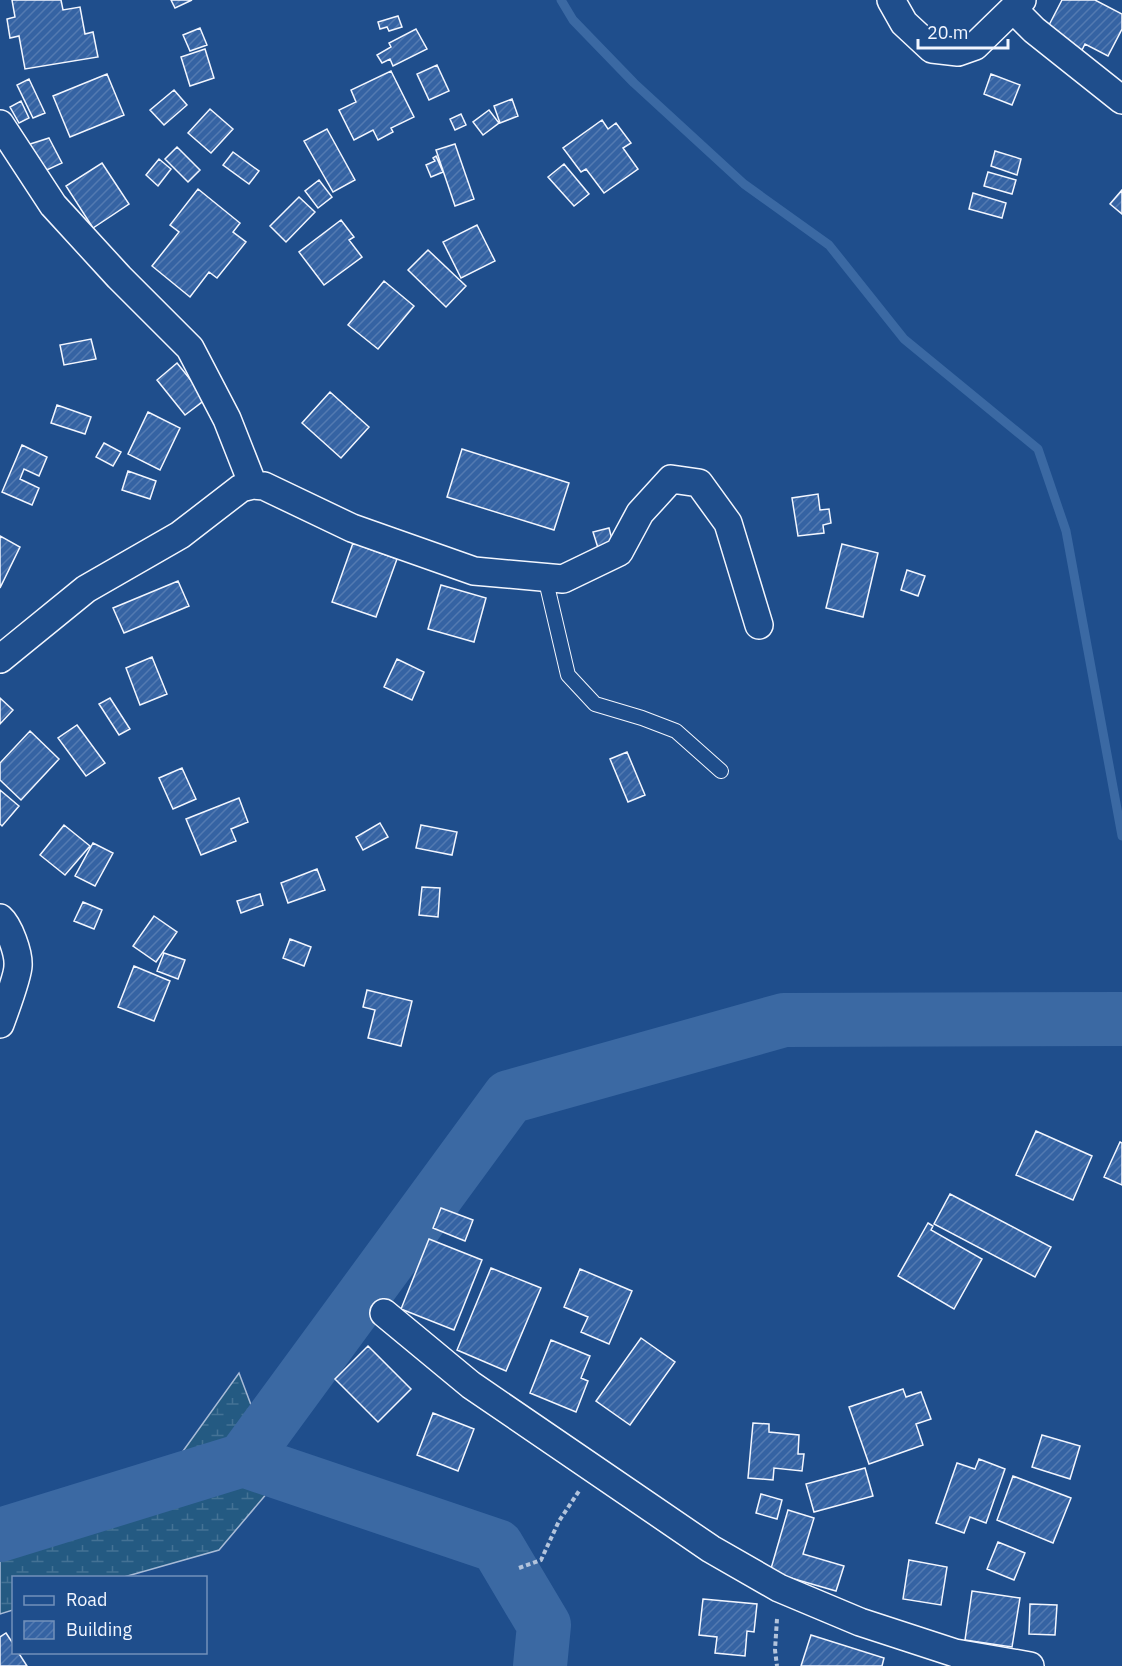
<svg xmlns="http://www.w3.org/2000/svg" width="1122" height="1666" font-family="'IBM Plex Sans',sans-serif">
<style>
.wetland{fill:url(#wetland-marsh);stroke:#a8bbd7;stroke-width:1.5}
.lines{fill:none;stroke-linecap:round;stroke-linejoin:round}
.stream{stroke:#3b69a3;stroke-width:9}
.river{stroke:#3b69a3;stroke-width:54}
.building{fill:url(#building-hatch);stroke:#f2f6ff;stroke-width:1.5}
.service-casing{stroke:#f2f6ff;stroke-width:16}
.minor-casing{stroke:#f2f6ff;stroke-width:30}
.path{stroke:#b3c4dc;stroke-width:4;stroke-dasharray:4.5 3;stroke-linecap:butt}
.service{stroke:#1f4e8c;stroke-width:14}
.minor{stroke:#1f4e8c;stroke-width:27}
</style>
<defs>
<pattern id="wetland-marsh" width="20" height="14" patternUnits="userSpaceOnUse" patternTransform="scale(1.5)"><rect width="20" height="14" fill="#245a82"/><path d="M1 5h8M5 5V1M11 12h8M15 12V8" fill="none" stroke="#447295"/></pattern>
<pattern id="building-hatch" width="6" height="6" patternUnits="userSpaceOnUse" patternTransform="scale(1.5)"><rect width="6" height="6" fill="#3563a3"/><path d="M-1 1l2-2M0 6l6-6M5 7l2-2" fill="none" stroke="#537ab1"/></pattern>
</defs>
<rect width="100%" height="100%" fill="#1f4e8c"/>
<!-- wetland -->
<path class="wetland" d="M239,1373L279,1479L219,1550L124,1577L14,1578L13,1610L0,1614V1517L168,1472Z"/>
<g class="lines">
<!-- stream -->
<path class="stream" d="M561,0L573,20L634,83L744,184L829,245L904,339L1038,449L1066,531L1122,836"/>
<!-- river -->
<path class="river" d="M243,1460L497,1546L544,1625L540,1666
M0,1535L243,1460L509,1097L784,1020L1122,1019"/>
</g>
<!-- building -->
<path class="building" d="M12,0H61L63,10L80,7L85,34L93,32L98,57L25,69L19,36L10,38L7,19L15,17Z
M171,0H192L175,8Z
M1062,0H1095L1122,14V29L1108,56L1085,44L1082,50L1058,37L1048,27Z
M398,16L402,27L389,31L387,27L380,29L378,22Z
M200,28L207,45L190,51L183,35Z
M416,29L427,49L393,66L390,59L382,63L377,55L391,47L389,43Z
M205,49L214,78L190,86L181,57Z
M437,65L449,91L429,100L417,74Z
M391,71L414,117L391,128L393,132L378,140L373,130L354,140L339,110L356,102L351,90Z
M107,74L124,115L70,137L53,96Z
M991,74L1020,85L1012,105L984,94Z
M29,79L45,113L33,118L17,85Z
M174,90L187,105L164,125L150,110Z
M512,99L518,116L500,123L494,106Z
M21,101L29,118L19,123L10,107Z
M210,109L233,129L211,153L188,133Z
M489,110L499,123L483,135L473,122Z
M461,114L466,125L455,130L450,119Z
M602,120L608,129L616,123L631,143L623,148L638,169L604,193L586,169L581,172L563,148Z
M327,129L355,180L333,192L304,141Z
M49,138L62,163L38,174L24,146Z
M455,144L474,199L455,206L436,150Z
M177,147L200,170L188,182L165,159Z
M995,151L1021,159L1017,175L991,166Z
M233,152L259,171L249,184L223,165Z
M436,156L443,172L431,177L426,165L435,161L433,158Z
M159,159L171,169L158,186L146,175Z
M102,163L129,204L93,228L66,186Z
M564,164L589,194L574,206L548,177Z
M988,172L1016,180L1012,194L984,186Z
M319,180L332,197L318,208L305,191Z
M198,189L240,223L233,232L246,242L217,278L209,272L190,297L152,266L179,232L170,225Z
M1122,190V214L1110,204Z
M973,193L1006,203L1002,218L969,209Z
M299,197L315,212L286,242L270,226Z
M341,220L354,237L349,240L362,257L324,285L299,252Z
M477,225L495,261L461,278L443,242Z
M428,250L466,286L446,307L408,270Z
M384,281L414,306L378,349L348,325Z
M91,339L96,359L64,365L60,345Z
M177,363L206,399L185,415L157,380Z
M330,392L369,427L341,458L302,423Z
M57,405L91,417L85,434L51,423Z
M148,412L180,428L160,470L128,454Z
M104,443L121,452L113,466L96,457Z
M22,445L47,457L39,476L24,469L20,479L39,488L32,505L2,492Z
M462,449L569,483L554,530L447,497Z
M128,471L156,481L150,499L122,490Z
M818,494L820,510L829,509L831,523L823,525L824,533L798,536L792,498Z
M609,528L614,547L599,551L593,532Z
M0,536L20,547L0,588Z
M353,543L397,559L376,617L332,602Z
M842,544L878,553L863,617L826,608Z
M907,570L925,576L918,596L901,590Z
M178,581L189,606L124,633L113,608Z
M441,585L486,598L474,642L428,629Z
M152,657L167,694L140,705L126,668Z
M397,659L424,672L412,700L384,687Z
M0,698L13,710L0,724Z
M110,698L130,729L119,735L99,704Z
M77,725L105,763L86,776L58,738Z
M30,731L59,759L21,800L0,780V763Z
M627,752L645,795L628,802L610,759Z
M182,768L196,799L173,809L159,778Z
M0,790L19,806L2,826L0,824Z
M239,798L248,822L231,829L236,841L201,855L186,819Z
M380,823L388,837L363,850L356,837Z
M64,825L90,846L65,875L40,855Z
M421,825L457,832L452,855L416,848Z
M93,843L113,853L95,886L75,876Z
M317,869L325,890L288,903L281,883Z
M422,887L440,888L438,917L419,915Z
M260,894L263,905L241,913L237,901Z
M83,902L102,910L94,929L74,921Z
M154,916L177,932L156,962L133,946Z
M290,939L311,947L304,966L283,958Z
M164,953L185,960L178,979L157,971Z
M134,966L170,981L154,1021L118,1007Z
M367,990L412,1001L401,1046L368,1038L375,1010L363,1007Z
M1036,1131L1092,1156L1073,1200L1016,1175Z
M1120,1142L1122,1143V1185L1104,1177Z
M950,1194L1051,1247L1035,1277L934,1224Z
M441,1208L473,1220L465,1241L433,1228Z
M928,1223L933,1226L931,1230L982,1259L954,1309L898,1276Z
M429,1239L482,1260L454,1330L401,1309Z
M491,1268L541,1288L506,1371L457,1350Z
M580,1269L632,1291L609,1344L581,1332L588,1317L564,1307Z
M641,1338L675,1362L630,1425L596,1401Z
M551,1340L590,1356L581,1378L588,1381L576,1412L530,1393Z
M368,1346L411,1389L378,1422L335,1379Z
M903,1389L906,1397L921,1392L931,1419L916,1424L923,1445L869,1464L849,1407Z
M433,1413L474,1429L458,1471L417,1455Z
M753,1423L769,1424V1432L799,1435L798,1454H804L802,1471L774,1468L773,1480L748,1478Z
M1042,1435L1080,1446L1070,1479L1032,1467Z
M979,1459L1005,1469L986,1523L970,1517L964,1533L936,1523L957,1463L975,1469Z
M865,1468L873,1496L814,1512L806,1484Z
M1013,1476L1071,1498L1053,1543L997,1520Z
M761,1494L782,1500L777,1519L756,1513Z
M788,1510L814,1518L803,1554L844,1566L836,1591L770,1572Z
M998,1542L1025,1553L1014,1580L987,1569Z
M909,1560L947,1567L941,1605L903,1599Z
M972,1591L1020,1598L1012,1647L965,1640Z
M703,1599L757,1604L754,1632L747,1631L745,1656L715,1653L717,1637L699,1635Z
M1030,1604L1057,1605L1055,1635L1029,1634Z
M6,1633L14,1645V1652H18L27,1666H0V1637Z
M811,1635L884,1658L882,1666H801Z"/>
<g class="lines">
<!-- service casing -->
<g class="service-casing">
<path id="service" d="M545,577L568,675L595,704L642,718L676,731L721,771"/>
</g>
<!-- minor casing -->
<g class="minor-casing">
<path id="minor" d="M891,0L904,23L932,49L958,52L975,46L1013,9
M1022,0L1013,9L1034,30L1122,100
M0,124L53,205L119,277L190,348L227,419L253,485
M0,659L86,589L180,535L241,488L253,485L264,486L352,528L474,571L563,579L619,552L640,513L671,479L699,483L728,523L759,625
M0,918C9,926 19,953 18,966C18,976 4,1013 0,1024
M384,1313L471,1385L711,1549L779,1588L860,1622L955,1653L1030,1666"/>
</g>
<!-- path -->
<path class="path" d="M519,1568L541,1560L559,1521L579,1491
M777,1619L775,1650L777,1666"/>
<!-- service -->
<use href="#service" class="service"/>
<!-- minor -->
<use href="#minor" class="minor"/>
</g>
<!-- legend -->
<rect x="12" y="1576" width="195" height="78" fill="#1f4e8c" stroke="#7391ba" stroke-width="1.5"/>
<rect x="24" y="1596" width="30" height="9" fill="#1f4e8c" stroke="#7391ba" stroke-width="1.5"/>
<text x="66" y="1606" font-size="18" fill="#f2f6ff">Road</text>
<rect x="24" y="1621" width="30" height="18" fill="url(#building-hatch)" stroke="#7391ba" stroke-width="1.5"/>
<text x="66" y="1636" font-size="18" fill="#f2f6ff">Building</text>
<!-- scale -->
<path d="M918 39v9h90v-9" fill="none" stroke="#f2f6ff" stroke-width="3"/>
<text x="927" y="39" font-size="18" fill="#f2f6ff" stroke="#1f4e8c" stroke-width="4.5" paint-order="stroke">20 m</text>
</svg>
